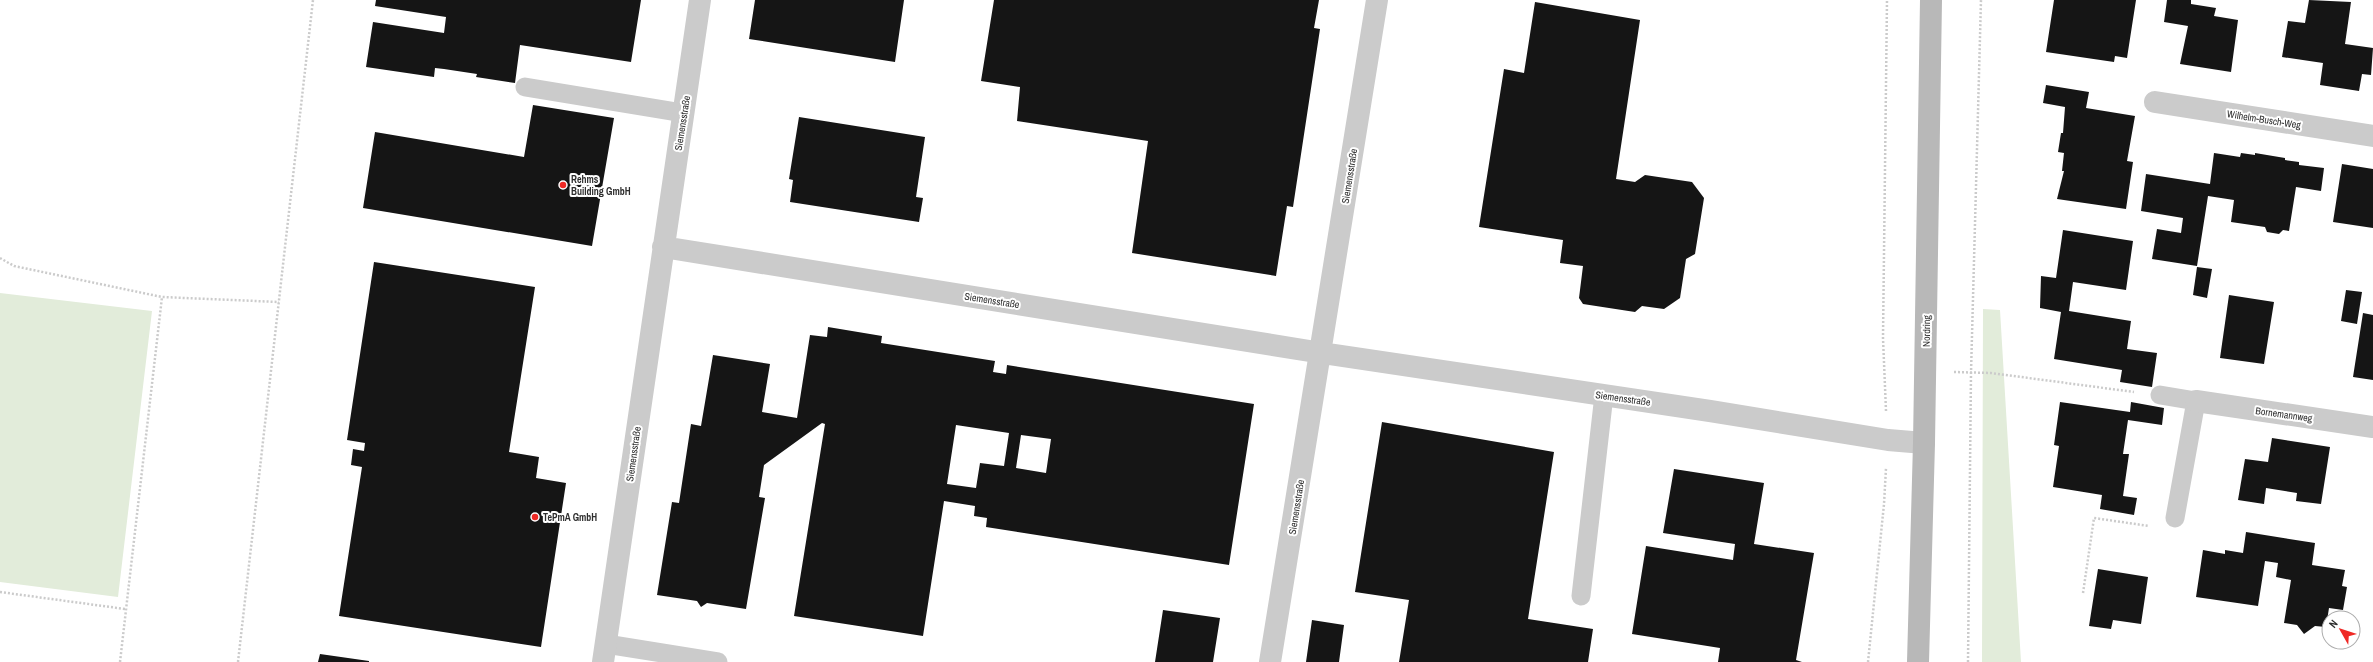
<svg xmlns="http://www.w3.org/2000/svg" width="2373" height="662" font-family="'Archivo Narrow',sans-serif">
<style>
.green{fill:#e2ecda}
.building{fill:#151515;fill-rule:evenodd}
.lines{fill:none;stroke-linecap:round;stroke-linejoin:round}
.path{stroke:#cbcbcb;stroke-width:2.5;stroke-dasharray:2 2;stroke-linecap:butt}
.lane{stroke:#cbcbcb;stroke-width:19}
.street{stroke:#cbcbcb;stroke-width:22}
.secondary{stroke:#b8b8b8;stroke-width:22}
.poi-dot{fill:#ef2925;stroke:#fff;stroke-width:1.5}
.labels{text-anchor:middle;stroke-width:4;stroke-linejoin:round;paint-order:stroke}
.street-label{font-size:10px;fill:#2e2e2e;stroke:#fff}
.poi-label{font-size:10px;font-weight:bold;fill:#2e2e2e;stroke:#fff;text-anchor:start}
</style>
<rect width="100%" height="100%" fill="#fff"/>
<!-- green -->
<path class="green" d="M0,293L152,311L118,597L0,582Z
M1983,309L2000,310L2021,662H1982Z"/>
<!-- building -->
<path class="building" d="M376,0H641L631,62L520,45L515,83L476,77L477,74L444,69L435,68L434,77L366,67L373,22L444,33L446,17L375,6Z
M755,0H904L895,62L749,39Z
M994,0H1319L1314,28L1320,29L1293,207L1287,206L1276,276L1132,253L1148,141L1017,121L1020,87L981,81Z
M2054,0H2136L2127,58L2115,56L2114,62L2046,52Z
M2167,0H2191V4L2216,8L2214,16L2238,20L2231,72L2180,64L2188,26L2164,22Z
M2309,0L2351,2L2345,44L2373,48L2371,75L2362,74L2359,91L2320,85L2323,63L2282,57L2288,21L2305,23Z
M1535,2L1640,20L1616,179L1635,182L1645,175L1692,182L1704,198L1695,254L1686,259L1680,298L1664,309L1642,306L1635,312L1583,304L1579,298L1583,266L1560,263L1563,240L1479,227L1504,69L1524,73Z
M2046,85L2089,92L2086,108L2135,116L2127,161L2133,162L2126,209L2057,199L2064,171H2062L2064,153L2058,152L2061,133H2063L2065,107L2043,103Z
M533,105L614,118L592,246L363,208L375,132L524,157Z
M799,117L925,137L916,197L923,198L919,222L790,202L793,180L789,179Z
M2214,153L2240,157L2241,153L2255,155V153L2285,158V160L2299,162V165L2324,168L2321,191L2296,187L2289,231L2283,230L2279,234L2267,232L2265,227L2231,222L2234,200L2208,196L2197,266L2152,259L2157,229L2181,233L2183,218L2141,211L2146,174L2210,184Z
M2342,164L2373,169V228L2333,222Z
M2063,230L2133,241L2126,290L2073,282L2069,311L2131,321L2127,349L2157,353L2152,387L2120,382L2122,370L2054,359L2061,312L2040,308L2041,276L2056,278Z
M374,262L535,287L509,452L539,457L536,478L566,483L541,647L339,616L362,467L351,465L353,449L364,451L365,443L347,440Z
M2197,267L2212,269L2207,298L2193,295Z
M2346,290L2362,292L2357,324L2341,321Z
M2229,295L2274,302L2264,364L2220,358Z
M2363,313L2373,315V380L2353,377Z
M828,327L882,336L881,343L995,361L993,372L1006,374L1007,365L1254,404L1229,565L986,527L987,518L974,516L975,506L944,501L923,636L794,616L825,424L822,423L764,465L759,497L765,498L746,609L707,603L701,607L697,601L657,595L672,502L679,503L691,424L701,426L713,355L770,364L762,412L797,418L810,335L827,337ZM956,425L1009,433L1004,466L980,463L976,488L947,484ZM1021,435L1051,439L1046,473L1016,468Z
M2060,402L2130,412L2131,402L2164,408L2162,425L2128,420L2123,454H2129L2123,496L2137,498L2134,515L2100,509L2102,495L2053,487L2059,446L2054,445Z
M1382,422L1554,452L1528,619L1593,629L1588,662H1399L1409,600L1355,592Z
M2272,438L2330,447L2321,504L2296,501L2297,493L2266,488L2264,504L2238,500L2245,459L2268,462Z
M1674,469L1764,483L1754,544L1814,553L1796,660L1802,662H1718L1720,648L1632,634L1646,546L1733,560L1735,544L1663,533Z
M2246,532L2315,543L2312,565L2345,570L2342,586L2347,587L2343,610L2329,608L2326,627L2315,626L2304,634L2297,625L2284,623L2291,580L2276,577L2278,563L2265,561L2258,606L2196,597L2203,550L2225,554V550L2243,553Z
M2098,569L2148,577L2141,624L2113,620L2111,629L2089,626Z
M1163,610L1220,618L1213,662H1155Z
M1312,620L1344,625L1339,662H1306Z
M320,654L369,661V662H318Z"/>
<g class="lines">
<!-- path -->
<path class="path" d="M0,258L14,266L162,297L279,302
M1954,372L1991,373L2134,392
M1886,411L1883,338L1887,0
M0,592L125,609
M2083,593L2094,518L2149,526
M120,662L162,297
M238,662L313,0
M1868,662L1884,504L1886,468
M1968,662L1971,373L1981,0"/>
<!-- lane -->
<path class="lane" d="M525,87L683,113
M2160,395L2196,401L2175,518
M1581,596L1604,395
M606,644L718,662"/>
<!-- street -->
<path class="street" d="M2155,102L2373,136
M663,247L1322,353L1710,411L1888,440L1924,443
M2196,401L2373,427
M603,662L700,0
M1270,662L1377,0"/>
<!-- secondary -->
<path class="secondary" d="M1918,662L1924,443L1931,0"/>
</g>
<!-- markers -->
<g class="poi-dot">
<circle cx="563" cy="185" r="4"/>
<circle cx="535" cy="517" r="4"/>
</g>
<g class="labels">
<!-- street labels -->
<g class="street-label">
<text transform="translate(2264 119) rotate(9)" y="4">Wilhelm-Busch-Weg</text>
<text transform="translate(682 123) rotate(-81)" y="4">Siemensstraße</text>
<text transform="translate(1349 176) rotate(-81)" y="4">Siemensstraße</text>
<text transform="translate(992 300) rotate(9)" y="4">Siemensstraße</text>
<text transform="translate(1926 331) rotate(-89)" y="4">Nordring</text>
<text transform="translate(1623 398) rotate(8)" y="4">Siemensstraße</text>
<text transform="translate(2284 414) rotate(8)" y="4">Bornemannweg</text>
<text transform="translate(633 454) rotate(-82)" y="4">Siemensstraße</text>
<text transform="translate(1296 507) rotate(-81)" y="4">Siemensstraße</text>
</g>
<!-- poi labels -->
<g class="poi-label">
<text x="571" y="183">Rehms<tspan x="571" dy="12">Building GmbH</tspan></text>
<text x="543" y="521">TePmA GmbH</text>
</g>
</g>
<!-- north arrow -->
<g transform="translate(2341 630) rotate(309)"><circle r="19" fill="#ffffff" stroke="#ababab"/>
<path d="M0-3L7 15L0 10L-7 15Z" fill="#ef2925"/>
<text y="-6" font-size="11" font-weight="bold" text-anchor="middle" fill="#2e2e2e">N</text>
</g>
</svg>
